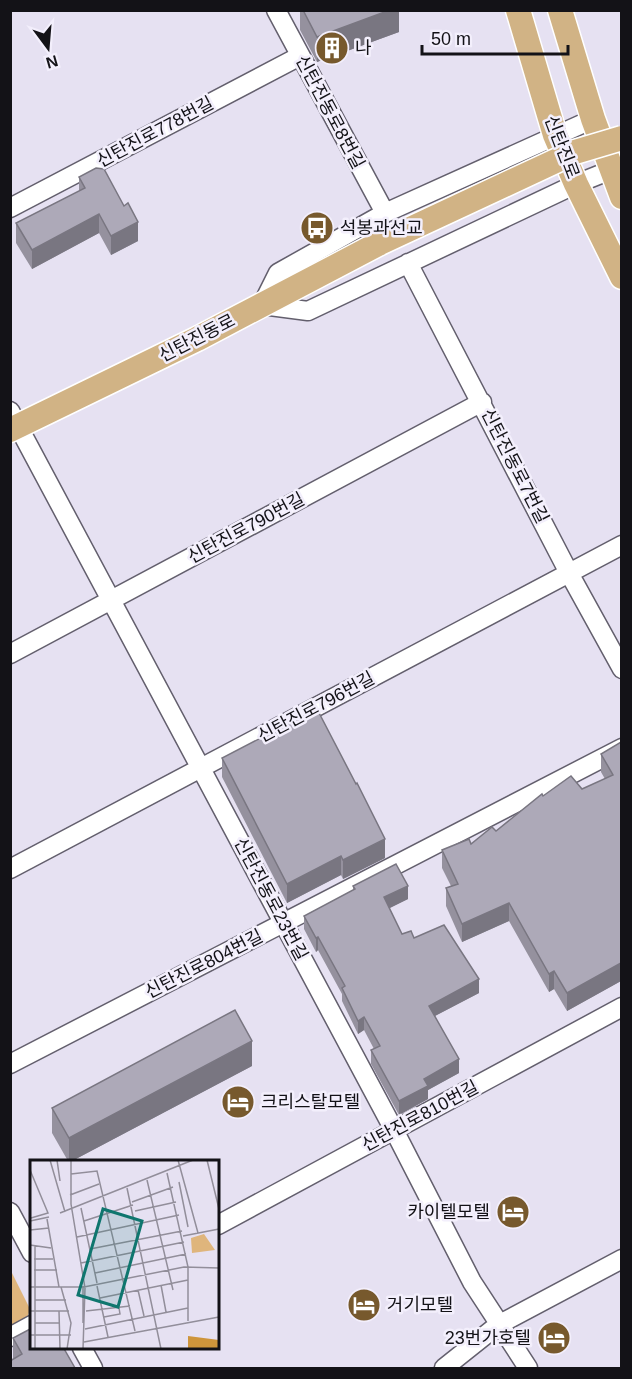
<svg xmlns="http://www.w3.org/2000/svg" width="632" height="1379" font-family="Arial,'Noto Sans KR',sans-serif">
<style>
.green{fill:#dfb57c}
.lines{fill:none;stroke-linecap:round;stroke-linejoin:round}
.minor-casing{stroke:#635f6d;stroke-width:21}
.major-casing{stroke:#fff;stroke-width:27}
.minor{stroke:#fff;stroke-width:18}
.major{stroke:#d1b385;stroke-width:24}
.major-bridge-casing{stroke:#fff;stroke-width:27;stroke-linecap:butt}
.major-bridge{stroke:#d1b385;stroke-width:24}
.wall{fill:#95919e}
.shaded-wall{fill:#797681}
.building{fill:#ada9b8;stroke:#797681;stroke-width:1.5}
.labels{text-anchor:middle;stroke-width:5;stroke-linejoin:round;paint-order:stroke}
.poi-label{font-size:18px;fill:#131217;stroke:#f3effc;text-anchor:start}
.street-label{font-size:18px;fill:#131217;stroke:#f3effc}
.inset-road{fill:none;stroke:#928e9a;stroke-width:1.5}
.view{fill:#0f766e;fill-opacity:0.15;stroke:#0f766e;stroke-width:3}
.inset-edge{fill:none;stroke:#131217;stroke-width:3}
</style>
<rect width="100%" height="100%" fill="#e6e1f2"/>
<!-- green -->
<path class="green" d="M10,1269L30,1309L25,1325L10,1333Z"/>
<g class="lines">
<!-- minor casing -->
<g class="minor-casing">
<path id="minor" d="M276,10L385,213
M593,119L385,213L278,273L262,305L308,311L576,184L611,170
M10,208L300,56
M408,263L569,573L622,669
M10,411L394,1130L472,1282L528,1368
M10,654L482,402
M10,869L622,545
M10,1064L622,748
M10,1212L32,1253
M218,1225L622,1007
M10,1337L32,1325
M82,1348L93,1368
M444,1368L498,1325L622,1259"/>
</g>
<!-- major casing -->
<g class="major-casing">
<path id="major" d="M518,10L555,135L576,184L622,277
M560,10L593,119L622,197
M10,430L197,339L380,243"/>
</g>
<!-- minor -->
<use href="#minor" class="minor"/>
<!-- major -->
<use href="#major" class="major"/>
<!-- major-bridge casing -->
<g class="major-bridge-casing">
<path id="major-bridge" d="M380,243L575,152L622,138"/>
</g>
<!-- major-bridge -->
<use href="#major-bridge" class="major-bridge"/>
</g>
<!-- wall -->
<path class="wall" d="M300,10H399V32L317,62L300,30Z
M79,177L138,241L111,255L99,233L32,269L16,243V223L79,191Z
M621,742V981L567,1011L554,989L549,992L509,921L462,942L446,906V888L451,886L442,868V850L471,844L496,831L605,779L601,772V754Z
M222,758L385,858L343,879L341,875L287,903L222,777Z
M353,886L408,899L389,908L402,934L414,938L479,993L435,1016L459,1073L428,1090V1099L399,1115L371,1064V1050L374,1049L364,1030L358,1034L342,1001V994L318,950L316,952L304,929V916L353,890Z
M252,1066L72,1161H68L52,1133V1108Z
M13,1338L75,1368L13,1360Z"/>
<!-- shaded-wall -->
<path class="shaded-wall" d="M390,10H399V32L317,62V37Z
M99,214V233L32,269V250Z
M138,222V241L111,255V236Z
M385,839V858L343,879V860Z
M341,856V875L287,903V884Z
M408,886V899L384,911V897Z
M509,903V921L462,942V924Z
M318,937V950L316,952V938Z
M621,963V981L567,1011V993Z
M554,971V989L549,992V974Z
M479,979V993L429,1019V1006Z
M364,1017V1030L358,1034V1021Z
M252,1041V1066L72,1161H69V1138Z
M459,1059V1073L428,1090V1099L399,1115V1101L424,1079Z"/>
<!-- building -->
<path class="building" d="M303,10H390L317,37Z
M96,168L104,169L124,206L128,203L138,222L111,236L99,214L32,250L16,223L85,188L79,177Z
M317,709L356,784L357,783L385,839L343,860L341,856L287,884L222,758Z
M621,742V963L567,993L554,971L549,974L509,903L462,924L446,888L458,884L442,850L469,839L471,844L492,827L496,831L542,794L543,796L571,776L582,789L613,775L601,754Z
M396,864L408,886L384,897L402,934L411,931L414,938L444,925L479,979L429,1006L459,1059L424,1079L428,1086L399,1101L371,1050L380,1046L364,1017L358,1021L342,988L345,986L318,937L316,938L304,916L355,889L353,886Z
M235,1010L252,1041L69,1138L52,1108Z
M32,1328V1347H63L75,1368H10V1361L22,1354L13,1338Z"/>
<!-- icons -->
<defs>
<g id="building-disc" transform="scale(1.725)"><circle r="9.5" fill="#77592d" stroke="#f3effc"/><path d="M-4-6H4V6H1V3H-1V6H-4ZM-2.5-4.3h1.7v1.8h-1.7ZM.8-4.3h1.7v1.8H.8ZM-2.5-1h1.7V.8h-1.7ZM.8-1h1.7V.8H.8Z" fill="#fff"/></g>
<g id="bus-disc" transform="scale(1.725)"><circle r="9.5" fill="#77592d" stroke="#f3effc"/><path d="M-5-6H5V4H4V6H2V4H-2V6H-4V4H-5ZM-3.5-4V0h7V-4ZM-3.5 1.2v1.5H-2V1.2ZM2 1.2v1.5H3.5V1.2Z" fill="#fff"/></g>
<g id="hotel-disc" transform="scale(1.725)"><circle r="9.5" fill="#77592d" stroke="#f3effc"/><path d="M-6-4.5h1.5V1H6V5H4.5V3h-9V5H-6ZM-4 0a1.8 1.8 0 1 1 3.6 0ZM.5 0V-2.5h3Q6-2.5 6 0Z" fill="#fff"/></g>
</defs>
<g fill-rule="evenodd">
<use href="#building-disc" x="332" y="48"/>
<use href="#bus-disc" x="317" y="228"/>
<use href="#hotel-disc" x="238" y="1102"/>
<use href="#hotel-disc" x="513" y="1212"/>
<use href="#hotel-disc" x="364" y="1305"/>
<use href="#hotel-disc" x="554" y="1338"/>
</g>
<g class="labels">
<!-- poi labels -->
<g class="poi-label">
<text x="355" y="54">나</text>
<text x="340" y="234">석봉과선교</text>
<text x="261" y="1108">크리스탈모텔</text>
<text x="490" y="1218" text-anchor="end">카이텔모텔</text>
<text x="387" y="1311">거기모텔</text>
<text x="531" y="1344" text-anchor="end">23번가호텔</text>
</g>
<!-- street labels -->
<g class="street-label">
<text transform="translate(330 112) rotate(62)" y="6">신탄진동로8번길</text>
<text transform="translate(155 132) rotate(-28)" y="6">신탄진로778번길</text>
<text transform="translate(562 147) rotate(69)" y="6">신탄진로</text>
<text transform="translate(197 338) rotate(-27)" y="6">신탄진동로</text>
<text transform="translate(515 466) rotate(63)" y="6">신탄진동로7번길</text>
<text transform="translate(246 528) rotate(-28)" y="6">신탄진로790번길</text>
<text transform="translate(316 707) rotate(-28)" y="6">신탄진로796번길</text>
<text transform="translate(271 899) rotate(62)" y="6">신탄진동로23번길</text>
<text transform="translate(204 964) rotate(-27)" y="6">신탄진로804번길</text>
<text transform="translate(420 1116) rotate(-28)" y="6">신탄진로810번길</text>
</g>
</g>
<!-- overview -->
<g transform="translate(30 1160)">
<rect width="189" height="189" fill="#e6e1f2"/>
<path d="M174,74L185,90L162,93L161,78Z" fill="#dfb57c"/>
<path d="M158,176L189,180V188L158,189Z" fill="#ce953b"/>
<path class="inset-road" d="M20,0L35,52M27,0L30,21M41,0V44L55,128L53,189M148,0L168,73M177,0L189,49M0,10L18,53L1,58M137,13L158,107V161M41,14L67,11L105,171M117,20L143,130M149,22L158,67M97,28L131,189M40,35L69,24M102,42L143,27M51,48L67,123M105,51L146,42M30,53L163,0M17,59L29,127M0,61L19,57M54,61L103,45M0,70L19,68M153,76L189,69M47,77L149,55M0,85L21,88M5,86V189M60,89L152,71M4,99H23M51,103L154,82M4,110H27M65,113L156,94M131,125L136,152M53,126V163M67,126L78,177M0,127H54L154,107L189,108M31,127L41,163L37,189M108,130L114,156M70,138L158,120M5,140H36M0,151H39M29,151L30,189M56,151L100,146M74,157L90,154L89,148M5,163H29M55,169L158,148M0,175H41M54,182L189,157"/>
<path class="view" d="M73,49L112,61L88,147L48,135Z"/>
<rect width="189" height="189" class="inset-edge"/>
</g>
<!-- border -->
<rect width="632" height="1379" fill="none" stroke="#131217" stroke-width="24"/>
<!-- north arrow -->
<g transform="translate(48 48) rotate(164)" stroke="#f3effc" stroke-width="4.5" paint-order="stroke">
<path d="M0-4.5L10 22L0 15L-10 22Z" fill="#131217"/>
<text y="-9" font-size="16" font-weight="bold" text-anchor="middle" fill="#131217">N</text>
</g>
<!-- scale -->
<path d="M422 45v9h146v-9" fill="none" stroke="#131217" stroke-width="3"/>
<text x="431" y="45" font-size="18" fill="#131217" stroke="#f3effc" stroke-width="4.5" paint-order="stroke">50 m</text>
</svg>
